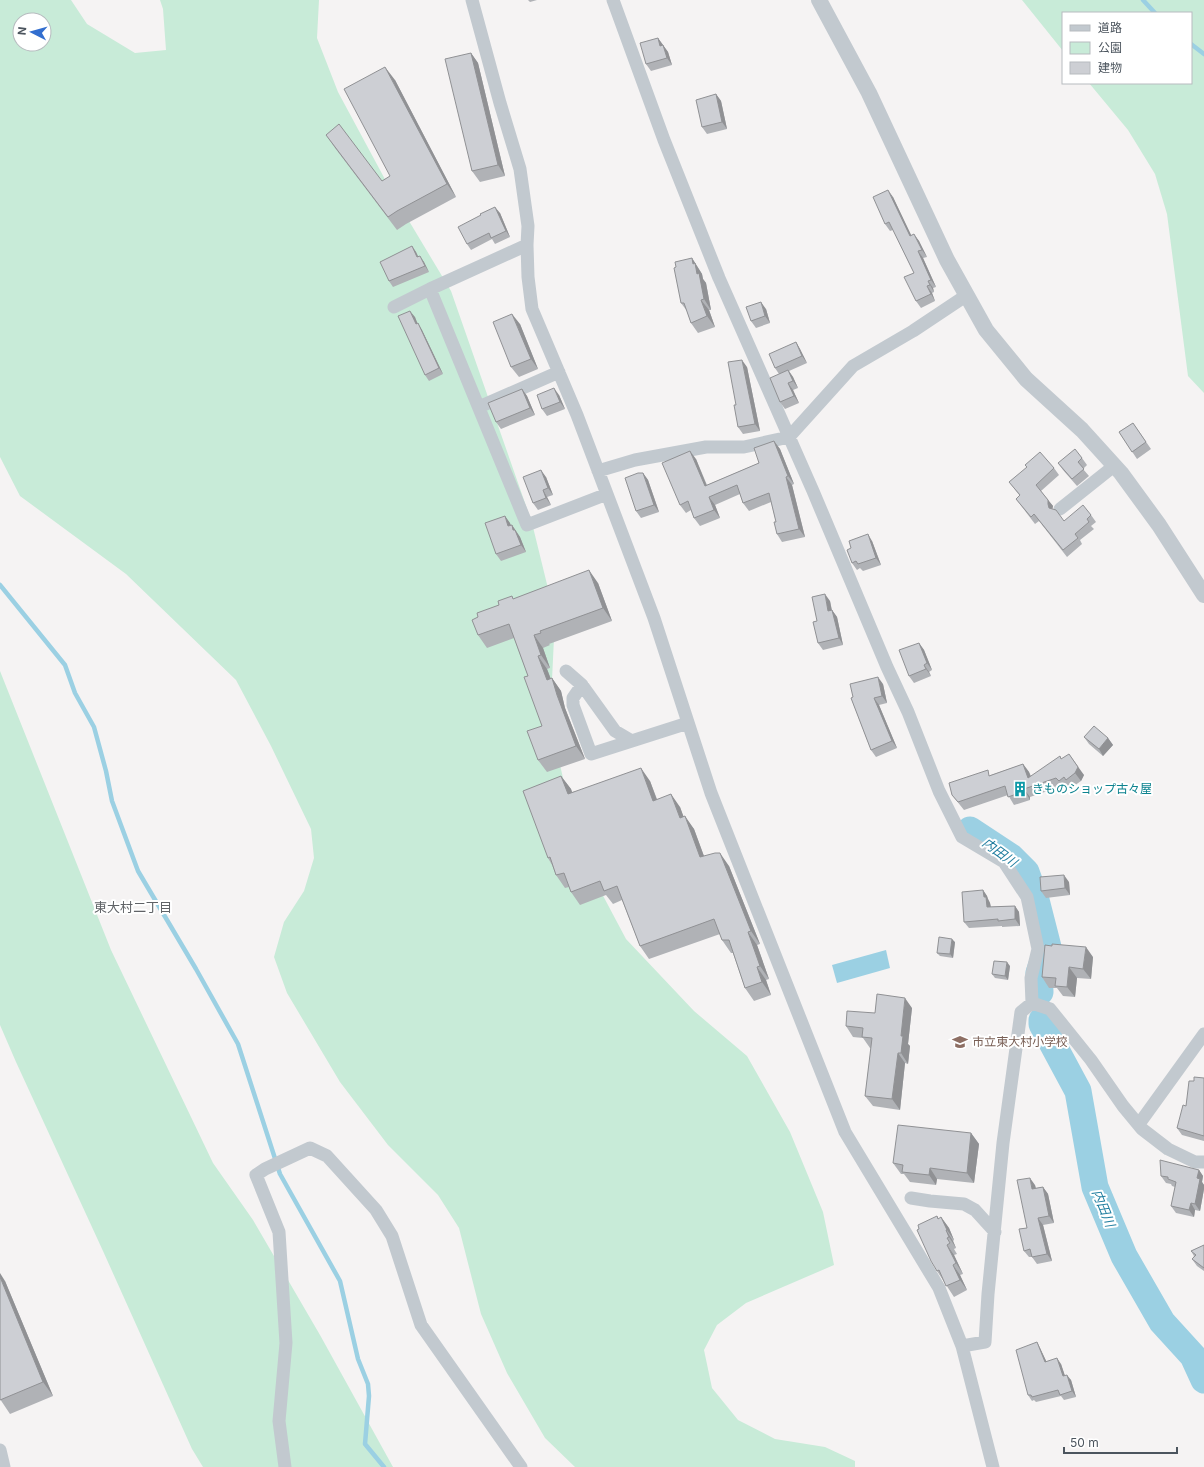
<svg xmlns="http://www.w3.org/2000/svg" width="1204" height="1467" font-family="Inter,'Noto Sans JP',sans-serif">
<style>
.green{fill:#c8ebd8;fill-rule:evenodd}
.water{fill:#9bd0e3}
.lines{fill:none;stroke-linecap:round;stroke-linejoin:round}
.stream{stroke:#9bd0e3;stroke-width:4.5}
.river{stroke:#9bd0e3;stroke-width:27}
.minor{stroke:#c2c9cf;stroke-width:13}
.tertiary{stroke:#c2c9cf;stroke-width:16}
.wall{fill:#b0b2b6}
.shaded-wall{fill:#909194}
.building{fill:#cdcfd4;stroke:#909194}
.labels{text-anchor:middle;stroke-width:4;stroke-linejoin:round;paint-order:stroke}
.culture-label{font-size:12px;fill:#0d838f;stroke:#fff;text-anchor:start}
.education-label{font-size:12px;fill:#785e54;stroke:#fff;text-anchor:start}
.water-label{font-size:13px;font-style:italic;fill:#1f7d9f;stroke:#fff}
.neighbourhood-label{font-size:13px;fill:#606367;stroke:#fff}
</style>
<rect width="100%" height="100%" fill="#f5f3f3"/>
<!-- green -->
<path class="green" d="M0,0H71L87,24L135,53L166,50L163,9L160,0H319L317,38L338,92L394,196L451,291L532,523L555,617L550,722L570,808L600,890L626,939L694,1011L747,1056L790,1132L823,1212L834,1265L746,1303L717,1325L704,1350L712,1388L738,1420L775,1439L825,1447L855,1461V1467H575L545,1438L507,1373L481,1314L459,1228L438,1195L388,1145L340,1082L287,993L274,957L284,922L304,891L314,858L311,829L271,746L236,680L126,574L20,496L0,457ZM20,20H44V44H20Z
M1022,0H1204V393L1188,376L1167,214L1155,174L1128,130L1089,83H1191V13H1063V51Z
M0,671L111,950L213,1163L253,1220L320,1335L393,1467H203L192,1449L103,1251L16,1062L0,1025Z"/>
<!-- water -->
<path class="water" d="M886,950L890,968L837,983L832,965Z"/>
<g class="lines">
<!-- stream -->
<path class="stream" d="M1143,0L1155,13
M1191,44L1204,54
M0,585L65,665L75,693L94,727L106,771L112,801L138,871L196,969L238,1044L280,1174L340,1281L358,1359L368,1384L369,1396L365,1444L384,1467"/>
<!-- river -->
<path class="river" d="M970,830L1011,857L1026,872L1036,900L1048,947L1039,973L1040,992
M1042,1020V1024L1078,1091L1095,1187L1124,1256L1162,1322L1193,1356L1204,1380"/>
<!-- minor -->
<path class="minor" d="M472,0L500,103L520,169L528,226L527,245L528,277L532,309L577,415L654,618L711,793L845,1132L939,1288L962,1346L993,1467
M613,0L664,140L719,278L813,491L887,667L908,712L939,791L962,837L1004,862L1027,897L1038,949L1031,978L1032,1003
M527,245L430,289L527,525L607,494
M394,307L430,289
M479,407L559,372
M598,471L635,460L706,447H744L789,437L853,366L913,331L967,295
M1060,509L1114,466
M566,671L582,685
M632,741L615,731L582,685L573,698V705L591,754L688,723
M1032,1003L1050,1009L1091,1060L1123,1106L1142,1129L1168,1149L1195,1162H1204
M1139,1124L1204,1034
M911,1198L930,1201L964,1204L975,1210L995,1232
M962,1346L985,1342L988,1294L1003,1143L1021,1012L1032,1003
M0,1450L4,1467
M285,1467L279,1421L286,1343L279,1232L256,1175L265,1169L310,1148L327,1156L376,1210L392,1236L421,1325L521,1467"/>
<!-- tertiary -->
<path class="tertiary" d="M819,0L869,93L947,260L986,330L1026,379L1082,430L1121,473L1159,525L1204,595"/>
</g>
<!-- wall -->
<path class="wall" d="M528,0H537L530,2Z
M658,38L668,52L672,65L651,71L646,64Z
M471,53L478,63L505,176L480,182L472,171Z
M395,80L456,197L406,224L397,230L335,148L326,135L382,181L390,176Z
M716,94L721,101L727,129L707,134L702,127Z
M893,197L911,236L914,235L919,241L927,257L923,258L936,287L933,288L934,292L932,293L935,301L921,308L916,301L914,273L893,230L890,231L885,224Z
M500,213L510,237L495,244L492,239L471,250L467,244Z
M412,246L416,252L418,256L424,262L429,272L393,287L389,281Z
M692,258L702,274L703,279L706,283L711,310H709L715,327L698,333L691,323L687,311L681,303L676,267Z
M766,309L770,323L756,328L751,321Z
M415,317L417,323L422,330L443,374L429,381L425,375Z
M520,324L538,369L519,377L511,367Z
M796,342L800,349L807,363L789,371L793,377L798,388L793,390L799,403L785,409L780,402L779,374L775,368Z
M747,367L760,431L743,434L738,427L736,405Z
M522,389L527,396L535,415L501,429L496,422Z
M559,395L565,409L547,416L542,409Z
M1133,423L1151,449L1137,459L1119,432Z
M774,441L780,449L794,484L792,485L805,537L782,542L777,534L776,522L771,502L749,511L743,503L740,494L715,505L720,518L700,526L694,518L691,510L686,513L680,505L696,459L707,485L759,463Z
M1082,458L1087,465L1083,469L1089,476L1077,486L1063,470L1058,463Z
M1025,465L1054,468L1059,475L1041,491L1053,506L1052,509L1064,521L1091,515L1096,522L1091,526L1094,529L1080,540L1082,544L1067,557L1039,521L1035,524L1016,499L1020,496L1009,482L1027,468Z
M643,473L648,480L659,512L641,518L636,511Z
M546,477L553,495L547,497L551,505L538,510L533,503Z
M505,516L511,525H512L520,537L526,552L501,561L496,554Z
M872,541L881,565L863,571L860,568L857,570L852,563Z
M598,583L612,621L549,644L550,645L543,648L550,668L547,669L551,679L552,678L561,691L565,708L585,759L547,772L538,760L542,726L528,676L514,638L487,648L478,635V617L514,599Z
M830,601L832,610L837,617L843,645L823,650L818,643L817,621Z
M919,643L924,650L932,670L929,672L931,676L914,683L909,676Z
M883,684L887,703L879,705L897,748L876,757L871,750L851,698Z
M1084,737L1108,738L1113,745L1103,756L1089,744Z
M1061,759L1084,775L1081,781L1071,788L1070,785L1064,789L1062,786L1030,797V800L1014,805L1008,795L964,810L952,795L991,775L1023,764L1029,772L1031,776Z
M561,776L571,789L572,792L650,781L657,799L680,807L683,816L694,829L704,856L729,866L760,944L757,945L769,979L766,980L771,995L754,1001L745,988L733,953H731L722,940L720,934L649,959L640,946L622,900L613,904L606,895L580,905L571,892L569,887L565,888L556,875L552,865L548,858Z
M1069,882L1070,895L1046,898L1041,891Z
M983,890L987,896L988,899L990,903L991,907L1015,906L1019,912L1020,926L1002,927V926L969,928L964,922Z
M955,942L953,958L940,956L937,953Z
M1093,957L1091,979L1077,978L1075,997L1063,996L1057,988H1049L1042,977Z
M1010,966L1008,980L995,978L992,974Z
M912,1008L908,1044L910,1046L908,1064L905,1063L900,1110L873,1106L865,1096L871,1048H870L863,1038L853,1037L846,1026L875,1013Z
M1204,1078V1141L1182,1135L1177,1128L1186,1106L1194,1081Z
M971,1133L979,1144L974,1183L937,1179L936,1185L910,1182L904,1174H901L893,1163Z
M1199,1170L1203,1176L1202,1182L1204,1185V1189L1200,1211L1195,1210L1194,1217L1176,1213L1171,1206L1175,1187L1172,1186L1171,1184L1166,1183L1161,1176Z
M1035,1185L1036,1188L1043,1187L1048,1194L1054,1223L1043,1225L1052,1261L1037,1264L1032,1257H1029L1024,1251L1027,1228Z
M937,1216L939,1219L941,1217L949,1228L954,1240L953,1241L956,1248L954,1249L957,1254L954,1255L963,1274L960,1275L967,1290L954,1297L937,1271L919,1229Z
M1204,1245V1271L1197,1266L1192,1259L1194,1256L1191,1251Z
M5,1281L53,1396L10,1414L0,1399Z
M1037,1342L1040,1348L1046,1361L1061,1364L1065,1376L1071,1380L1076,1397L1064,1400L1061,1396L1036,1402L1034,1400L1032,1401L1028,1395Z"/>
<!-- shaded-wall -->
<path class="shaded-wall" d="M658,38L663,45L660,46Z
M663,45L668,52L672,65L667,58Z
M471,53L478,63L505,176L498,165Z
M385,67L395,80L456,197L447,184Z
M716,94L721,101L727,129L722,122Z
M888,190L893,197L915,243L910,236Z
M495,207L500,213L510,237L506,231Z
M914,234L919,241L927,257L922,250Z
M412,246L416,252L421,263L417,257Z
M918,251L923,258L936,287L931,280Z
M420,256L424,262L429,272L425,266Z
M692,258L702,274L703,279L706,283L711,310L704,299L697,274L693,264Z
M928,281L933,288L934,292L930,285Z
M927,286L932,293L935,301L931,294Z
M701,300L709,310L715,327L707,316Z
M761,302L766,309L770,323L765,316Z
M410,311L415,317L420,330L416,324Z
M512,314L520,324L538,369L531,359Z
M418,323L422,330L443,374L439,368Z
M796,342L800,349L807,363L802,356Z
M742,360L747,367L760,431L755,424Z
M788,370L793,377L798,388L793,381Z
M788,383L793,390L799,403L794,396Z
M554,388L559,395L565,409L560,402Z
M522,389L527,396L535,415L530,408Z
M774,441L780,449L794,484L788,476Z
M690,451L696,459L710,494L705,486Z
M541,470L546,477L553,495L548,488Z
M643,473L648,480L659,512L654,505Z
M786,477L792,485L805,537L799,529Z
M543,490L547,497L551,505L546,498Z
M709,497L715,505L720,518L714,510Z
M1048,500L1053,506L1052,511L1049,508L1048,504Z
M505,516L510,523L513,533L508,526Z
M512,525L520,537L526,552L521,545L513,530Z
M868,534L872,541L881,565L876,558Z
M589,570L598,583L612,621L603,608Z
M825,594L830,601L833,618L828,611Z
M832,610L837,617L843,645L839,638Z
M534,635L543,648L550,668L541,655Z
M919,643L924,650L932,670L927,663Z
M538,656L547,669L556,693L547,680Z
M924,665L929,672L931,676L926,669Z
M878,677L883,684L887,703L882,696Z
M552,678L561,691L565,708L585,759L576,746L557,695Z
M874,698L879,705L897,748L892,741Z
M1108,738L1113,745L1103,756L1099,749Z
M1069,754L1084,775L1081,781L1075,773Z
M1023,764L1029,772L1034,786L1028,778Z
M641,768L650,781L662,814L653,801Z
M561,776L571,789L577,807L568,794Z
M1024,789L1030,797V800L1025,791Z
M671,794L680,807L689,831L680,818Z
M685,816L694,829L709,870L700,857Z
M720,853L729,866L760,944L751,931Z
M1064,875L1069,882L1070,895L1065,888Z
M983,890L987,896L988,899L990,903L992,914L987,907L984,897Z
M1015,906L1019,912L1020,926L1015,919Z
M748,932L757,945L769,979L760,966Z
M952,939L955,942L953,958L950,954Z
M1086,947L1093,957L1091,979L1083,969Z
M1007,962L1010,966L1008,980L1005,976Z
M757,967L766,980L771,995L762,982Z
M1069,967L1077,978L1075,997L1067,987Z
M905,998L912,1008L908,1044L910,1046L908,1064L901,1053V1036Z
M898,1053L905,1063L900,1110L892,1099Z
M971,1133L979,1144L974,1183L967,1173Z
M930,1168L937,1179L936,1185L929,1175Z
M1199,1170L1203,1176L1202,1182L1204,1185V1189L1200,1211L1195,1204L1197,1178Z
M1030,1178L1035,1185L1037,1196L1032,1189Z
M1043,1187L1048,1194L1054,1223L1049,1216Z
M1191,1203L1195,1210L1194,1217L1189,1210Z
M941,1217L949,1228L954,1240L947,1230Z
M1038,1218L1043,1225L1052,1261L1047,1254Z
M946,1230L953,1241L956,1248L949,1237Z
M947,1245L954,1255L963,1274L956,1263Z
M953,1265L960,1275L967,1290L960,1280Z
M0,1273L5,1281L53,1396L43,1382L0,1277Z
M1037,1342L1040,1348L1049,1367L1045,1362Z
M1057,1358L1061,1364L1067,1382L1063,1376Z
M1067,1375L1071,1380L1076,1397L1072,1391Z"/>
<!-- building -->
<path class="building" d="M658,38L660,46L663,45L667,58L646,64L640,43Z
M471,53L498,165L472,171L445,59Z
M385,67L447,184L397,211L388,217L326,135L339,124L382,181L390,176L344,89Z
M716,94L722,122L702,127L696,100Z
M888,190L910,236L914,234L922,250L918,251L931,280L928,281L930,285L927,286L931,294L916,301L904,277L914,273L889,222L885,224L873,197Z
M495,207L506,231L491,238L489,233L467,244L458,227L481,215L480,214Z
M412,246L417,257L420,256L425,266L389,281L380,262Z
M692,258L693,264L695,263L697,274L699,273L704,299L701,300L707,316L691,323L684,303H681L674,268L676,267L675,262Z
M761,302L765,316L751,321L746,307Z
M410,311L416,324L418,323L439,368L425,375L398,316Z
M512,314L531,359L511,367L493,322Z
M796,342L802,356L775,368L769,354Z
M742,360L755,424L738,427L734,405H736L728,362Z
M788,370L793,381L788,383L794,396L780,402L770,378Z
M554,388L560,402L542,409L537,395Z
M522,389L530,408L496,422L488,403Z
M1133,423L1146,442L1132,452L1119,432Z
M774,441L788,476L786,477L799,529L777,534L774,522H776L769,493L743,503L737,485L709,497L714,510L694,518L688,501L680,505L662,463L690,451L705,486L759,463L754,448Z
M1075,449L1082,458L1078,462L1084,469L1072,479L1058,463Z
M1040,452L1054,468L1036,485L1048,500V504L1049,508L1056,510L1064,521L1083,505L1091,515L1087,519L1089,522L1075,534L1078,538L1063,550L1034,514L1031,517L1016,499L1020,495L1009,482L1027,467L1025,465Z
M541,470L548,488L543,490L546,498L533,503L523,477Z
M638,473H643L654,505L636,511L625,478Z
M505,516L508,526L512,525L513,530H515L521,545L496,554L485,523Z
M868,534L876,558L858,564L856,561L852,563L847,550L851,548L849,541Z
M589,570L603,608L540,631L541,633L534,635L541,655L538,656L547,680L552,678L557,695L576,746L538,760L527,731L542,726L524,677L528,676L509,624L478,635L472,620L478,617L477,613L499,605L498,601L512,596L513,599Z
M825,594L828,611L832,610L839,638L818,643L813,622L817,621L812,597Z
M919,643L927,663L924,665L926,669L909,676L899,650Z
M878,677L882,696L874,698L892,741L871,750L851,698L853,697L850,684Z
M1094,726L1108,738L1099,749L1084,737Z
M1069,754L1078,767L1075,773L1066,780L1064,777L1059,781L1056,778L1024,789L1025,791L1008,797L1005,786L958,802L952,795L949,783L988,770L989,776L1023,764L1028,778L1060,756L1061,759Z
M641,768L653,801L671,794L680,818L685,816L700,857L715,853H720L751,931L748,932L760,966L757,967L762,982L745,988L729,940H722L714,919L640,946L617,886L604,891L600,881L571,892L564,873L556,875L550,857L548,858L523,791L561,776L568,794Z
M1064,875L1065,888L1041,891L1040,877Z
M983,890L984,897H986L987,907L1015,906V919L998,921V919L964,922L962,892Z
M939,937L952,939L950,954L937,953Z
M1052,944L1086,947L1083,969L1069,967L1067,987L1055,986L1056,978L1042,977L1045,945L1052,946Z
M994,961L1007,962L1005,976L992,974Z
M877,994L905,998L901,1036H903L901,1053H898L892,1099L865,1096L872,1038L862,1037L863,1028L846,1026L847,1011L875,1013Z
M1194,1077L1204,1078V1136L1177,1128L1183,1105L1186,1106L1189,1081H1194Z
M898,1125L971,1133L967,1173L930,1168L929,1175L902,1172L903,1165L893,1163Z
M1160,1160L1199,1170L1197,1178L1200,1179L1195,1204L1191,1203L1189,1210L1171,1206L1176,1182L1168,1179V1177L1161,1176Z
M1030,1178L1032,1189L1043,1187L1049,1216L1038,1218L1047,1254L1032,1257L1030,1249L1024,1251L1019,1229L1027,1228L1017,1180Z
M937,1216L938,1219L941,1217L947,1230H946L949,1237L947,1238L950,1243L947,1245L956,1263L953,1265L960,1280L946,1286L939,1270L937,1271L931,1261L917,1230L919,1229L918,1225Z
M1204,1245V1268L1192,1259L1196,1255L1191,1251Z
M0,1277L43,1382L0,1400Z
M1037,1342L1045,1362L1057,1358L1063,1376L1067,1375L1072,1391L1060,1395L1058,1390L1032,1397L1031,1395H1028L1016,1350Z"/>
<!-- icons -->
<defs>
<g id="building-bare" transform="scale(1.2)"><path d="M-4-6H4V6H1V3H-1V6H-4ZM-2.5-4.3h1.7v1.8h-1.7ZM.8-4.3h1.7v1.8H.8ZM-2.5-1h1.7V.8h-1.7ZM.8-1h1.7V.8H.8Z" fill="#0f9aa8" stroke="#fff" stroke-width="2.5" paint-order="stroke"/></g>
<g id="school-bare" transform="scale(1.2)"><path d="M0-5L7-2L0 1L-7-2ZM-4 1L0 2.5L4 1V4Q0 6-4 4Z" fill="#8d6e63" stroke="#fff" stroke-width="2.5" paint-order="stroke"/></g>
</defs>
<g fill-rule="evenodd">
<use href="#building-bare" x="1020" y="789"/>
<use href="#school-bare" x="960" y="1042"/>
</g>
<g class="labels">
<!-- culture labels -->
<g class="culture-label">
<text x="1032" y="793">きものショップ古々屋</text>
</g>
<!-- education labels -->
<g class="education-label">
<text x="972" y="1046">市立東大村小学校</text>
</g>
<!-- water labels -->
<g class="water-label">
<text transform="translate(1000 852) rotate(36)" y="5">内田川</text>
<text transform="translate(1104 1208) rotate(68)" y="5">内田川</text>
</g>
<!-- neighbourhood labels -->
<g class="neighbourhood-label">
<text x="133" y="912">東大村二丁目</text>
</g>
</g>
<!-- legend -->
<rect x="1062" y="12" width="130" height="72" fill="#ffffff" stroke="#b7bbbf"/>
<rect x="1070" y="25" width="20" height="6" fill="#c2c9cf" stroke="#b7bbbf"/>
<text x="1098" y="32" font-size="12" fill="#4c555e">道路</text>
<rect x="1070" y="42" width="20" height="12" fill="#c8ebd8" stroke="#b7bbbf"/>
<text x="1098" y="52" font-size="12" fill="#4c555e">公園</text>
<rect x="1070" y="62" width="20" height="12" fill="#cdcfd4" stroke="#b7bbbf"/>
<text x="1098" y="72" font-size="12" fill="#4c555e">建物</text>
<!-- north arrow -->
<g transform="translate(32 32) rotate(276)"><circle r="19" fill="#ffffff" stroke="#b7bbbf"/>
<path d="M0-3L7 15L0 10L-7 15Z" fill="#326ecf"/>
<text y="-6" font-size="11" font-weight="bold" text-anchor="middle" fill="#4c555e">N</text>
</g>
<!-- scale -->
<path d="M1064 1447v6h113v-6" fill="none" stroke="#4c555e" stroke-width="2"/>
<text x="1070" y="1447" font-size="12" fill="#4c555e" stroke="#ffffff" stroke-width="3" paint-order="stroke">50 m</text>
</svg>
